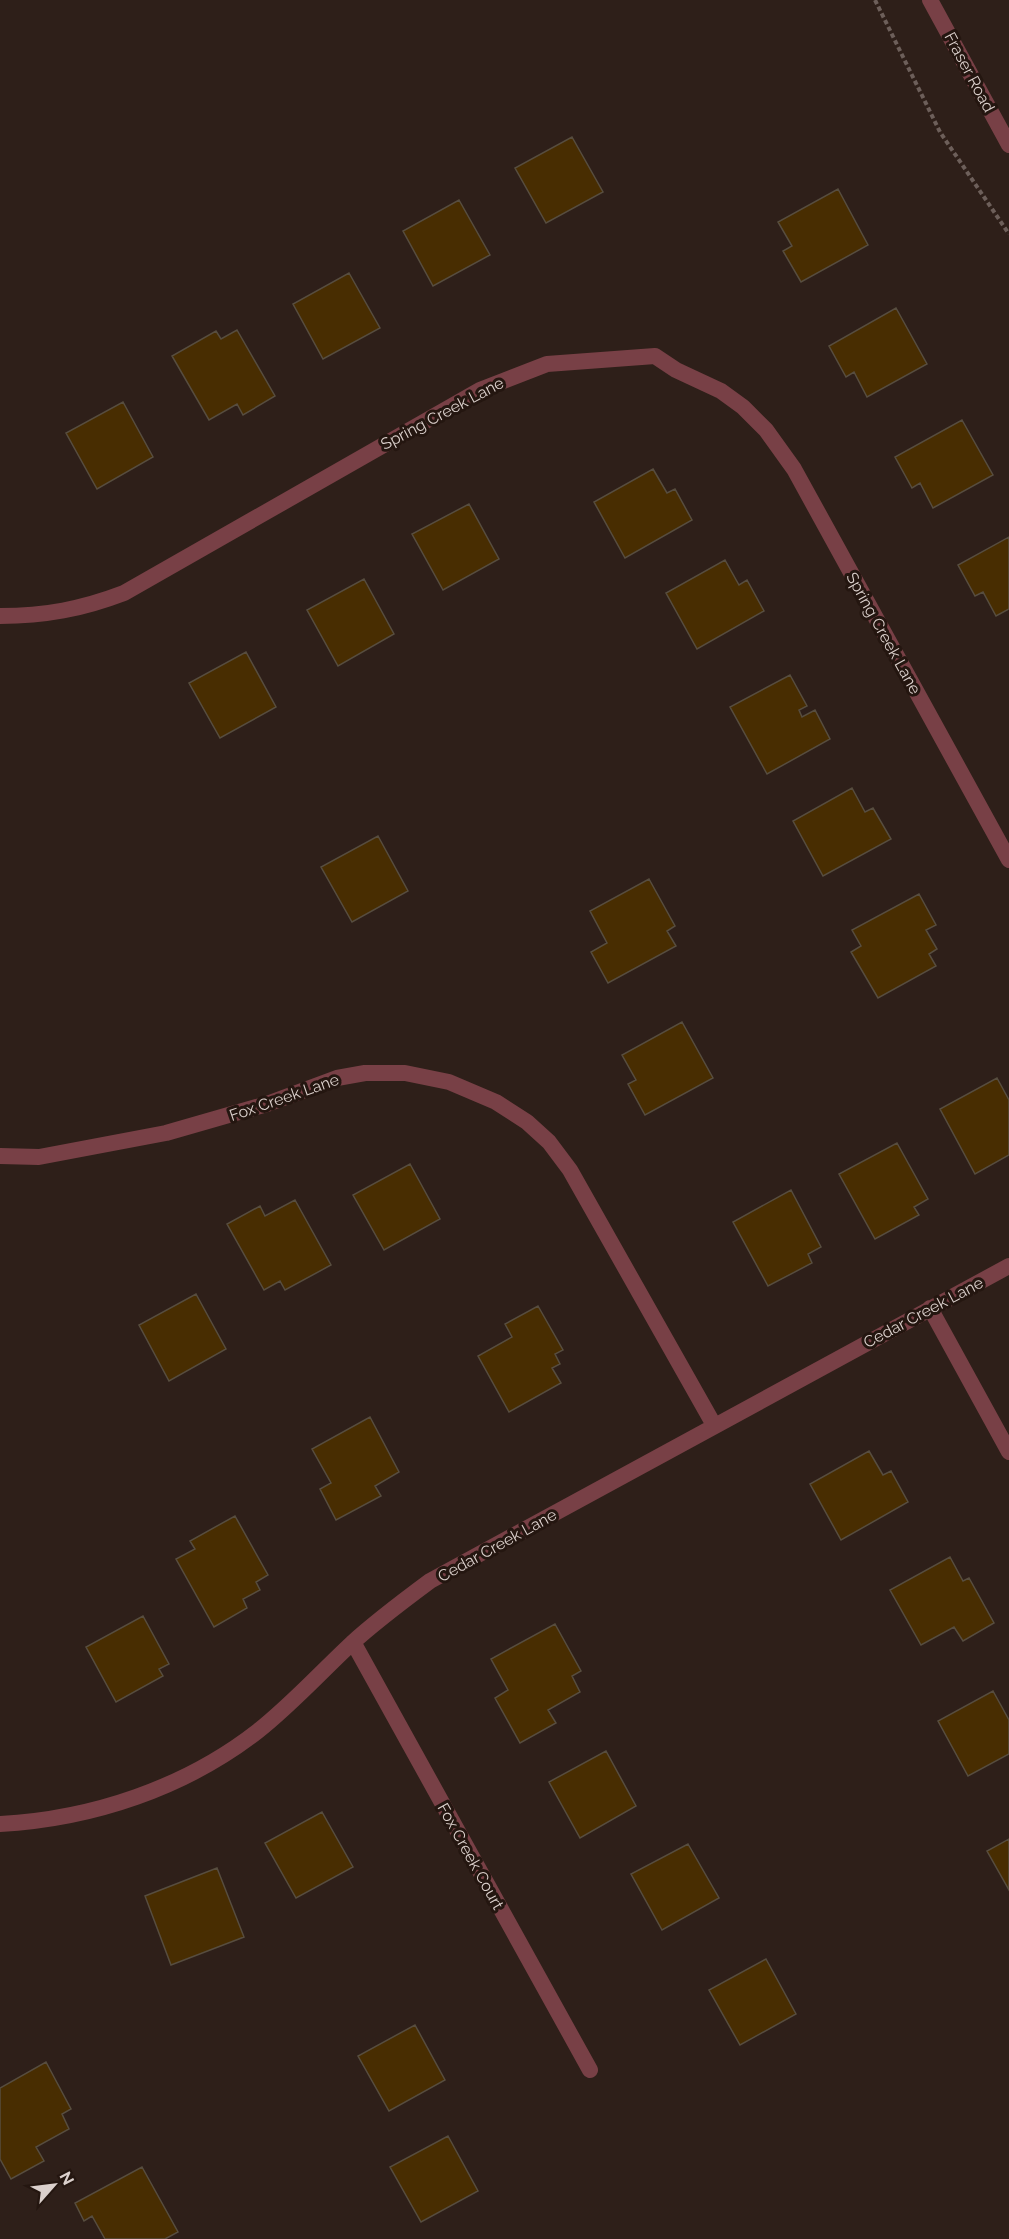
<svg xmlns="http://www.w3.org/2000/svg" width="1009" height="2239" font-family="Raleway,sans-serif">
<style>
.building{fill:#482d01;stroke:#574d3f;stroke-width:1.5}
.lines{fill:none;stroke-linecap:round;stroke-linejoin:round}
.path{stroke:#6d5f5a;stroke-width:4;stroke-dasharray:4.5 3;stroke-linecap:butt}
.minor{stroke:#784046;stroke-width:16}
.tertiary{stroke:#784046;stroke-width:16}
.labels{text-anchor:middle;stroke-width:6;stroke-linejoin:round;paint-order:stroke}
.street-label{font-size:16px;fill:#dbd0cc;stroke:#241610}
</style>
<rect width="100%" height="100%" fill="#2e1f19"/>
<!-- building -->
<path class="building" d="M572,137L603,192L546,223L515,168Z
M838,189L868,245L801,282L783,251L792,246L778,222Z
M459,200L490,255L433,286L403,231Z
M349,273L380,328L323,359L293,304Z
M896,308L927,364L867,397L854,372L846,377L829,346Z
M237,330L275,396L243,415L237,404L209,420L172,356L216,331L221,339Z
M123,402L153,457L97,489L66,433Z
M962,420L993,475L933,508L920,483L912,488L895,457Z
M653,469L667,493L675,489L692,520L625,558L594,502Z
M469,504L499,559L443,590L412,534Z
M1009,537V609L996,616L983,592L975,596L958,565Z
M725,560L739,585L747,580L764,611L697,649L666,593Z
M364,579L394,634L338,666L307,610Z
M246,652L276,707L220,738L189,683Z
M790,675L807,706L799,710L802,717L815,710L830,739L767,774L730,707Z
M852,788L865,812L873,808L891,839L823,876L793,821Z
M378,836L408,891L352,922L321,867Z
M649,879L675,926L667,931L676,946L608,983L591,952L607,943L590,911Z
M919,894L936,925L926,930L937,949L929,954L936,966L878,998L851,952L861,946L852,930Z
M682,1022L713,1078L645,1115L628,1084L636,1080L622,1055Z
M997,1078L1009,1100V1155L975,1174L940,1109Z
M897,1143L928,1199L914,1207L919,1215L875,1239L839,1174Z
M410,1164L440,1219L384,1250L353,1195Z
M791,1190L821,1247L808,1254L812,1263L768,1286L733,1222Z
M295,1200L331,1265L285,1290L280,1281L264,1290L227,1224L260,1206L265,1216Z
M196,1294L226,1349L169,1381L139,1325Z
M538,1306L563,1350L555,1354L560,1364L552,1368L561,1383L509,1412L478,1356L512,1337L505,1324Z
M370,1417L399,1472L375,1486L381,1496L336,1520L320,1489L331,1483L312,1449Z
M869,1451L883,1475L891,1471L908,1502L841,1540L810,1484Z
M235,1516L268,1575L256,1582L260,1590L243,1599L247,1608L214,1627L176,1559L195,1549L190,1541Z
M950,1557L963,1581L969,1578L994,1623L963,1641L954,1627L921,1645L890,1590Z
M143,1616L169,1664L159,1669L163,1676L116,1702L86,1647Z
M555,1624L581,1671L572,1676L580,1692L548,1710L556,1723L520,1743L495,1698L508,1690L491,1659Z
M993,1691L1009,1720V1754L968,1776L938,1721Z
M606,1751L636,1806L580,1838L549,1782Z
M322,1812L353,1867L296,1898L265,1843Z
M1009,1839V1890L987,1851Z
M688,1844L719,1898L662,1930L631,1874Z
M217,1868L244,1937L171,1965L145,1896Z
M766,1959L796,2014L740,2045L709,1990Z
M415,2025L445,2080L389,2111L358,2056Z
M46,2062L71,2109L62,2114L69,2129L36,2147L44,2161L11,2179L0,2159V2088Z
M448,2136L478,2191L421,2222L390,2167Z
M142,2167L178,2232L165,2239H105L92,2216L84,2221L75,2203Z"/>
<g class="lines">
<!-- path -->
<path class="path" d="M875,0L940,132L1009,234"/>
<!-- minor -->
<path class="minor" d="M0,616C45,616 82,609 124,593L480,390L547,364L655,356L676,370L721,391L743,407L766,430L794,469L1009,860
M0,1156L39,1157L166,1133L267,1104L337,1078L365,1073H405L449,1082L496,1102L527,1122L549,1142L570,1170L714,1425
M930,1308L1009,1452
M353,1642L590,2070
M0,1824C92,1819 185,1788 258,1731C291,1705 320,1673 351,1644C376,1621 403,1601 430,1581L1009,1266"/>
<!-- tertiary -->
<path class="tertiary" d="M930,0L1009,145"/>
</g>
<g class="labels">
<!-- street labels -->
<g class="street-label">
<text transform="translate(970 72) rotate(62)" y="6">Fraser Road</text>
<text transform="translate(442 413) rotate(-28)" y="6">Spring Creek Lane</text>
<text transform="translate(884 633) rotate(61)" y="6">Spring Creek Lane</text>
<text transform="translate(284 1097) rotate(-19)" y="6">Fox Creek Lane</text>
<text transform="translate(923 1312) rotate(-28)" y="6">Cedar Creek Lane</text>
<text transform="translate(497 1545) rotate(-29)" y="6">Cedar Creek Lane</text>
<text transform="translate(471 1856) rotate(61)" y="6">Fox Creek Court</text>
</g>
</g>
<!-- north arrow -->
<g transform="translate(54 2185) rotate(62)" stroke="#241610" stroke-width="4.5" paint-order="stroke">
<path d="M0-4.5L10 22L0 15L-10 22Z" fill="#dbd0cc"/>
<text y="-9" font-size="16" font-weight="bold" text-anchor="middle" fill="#dbd0cc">N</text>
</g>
</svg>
